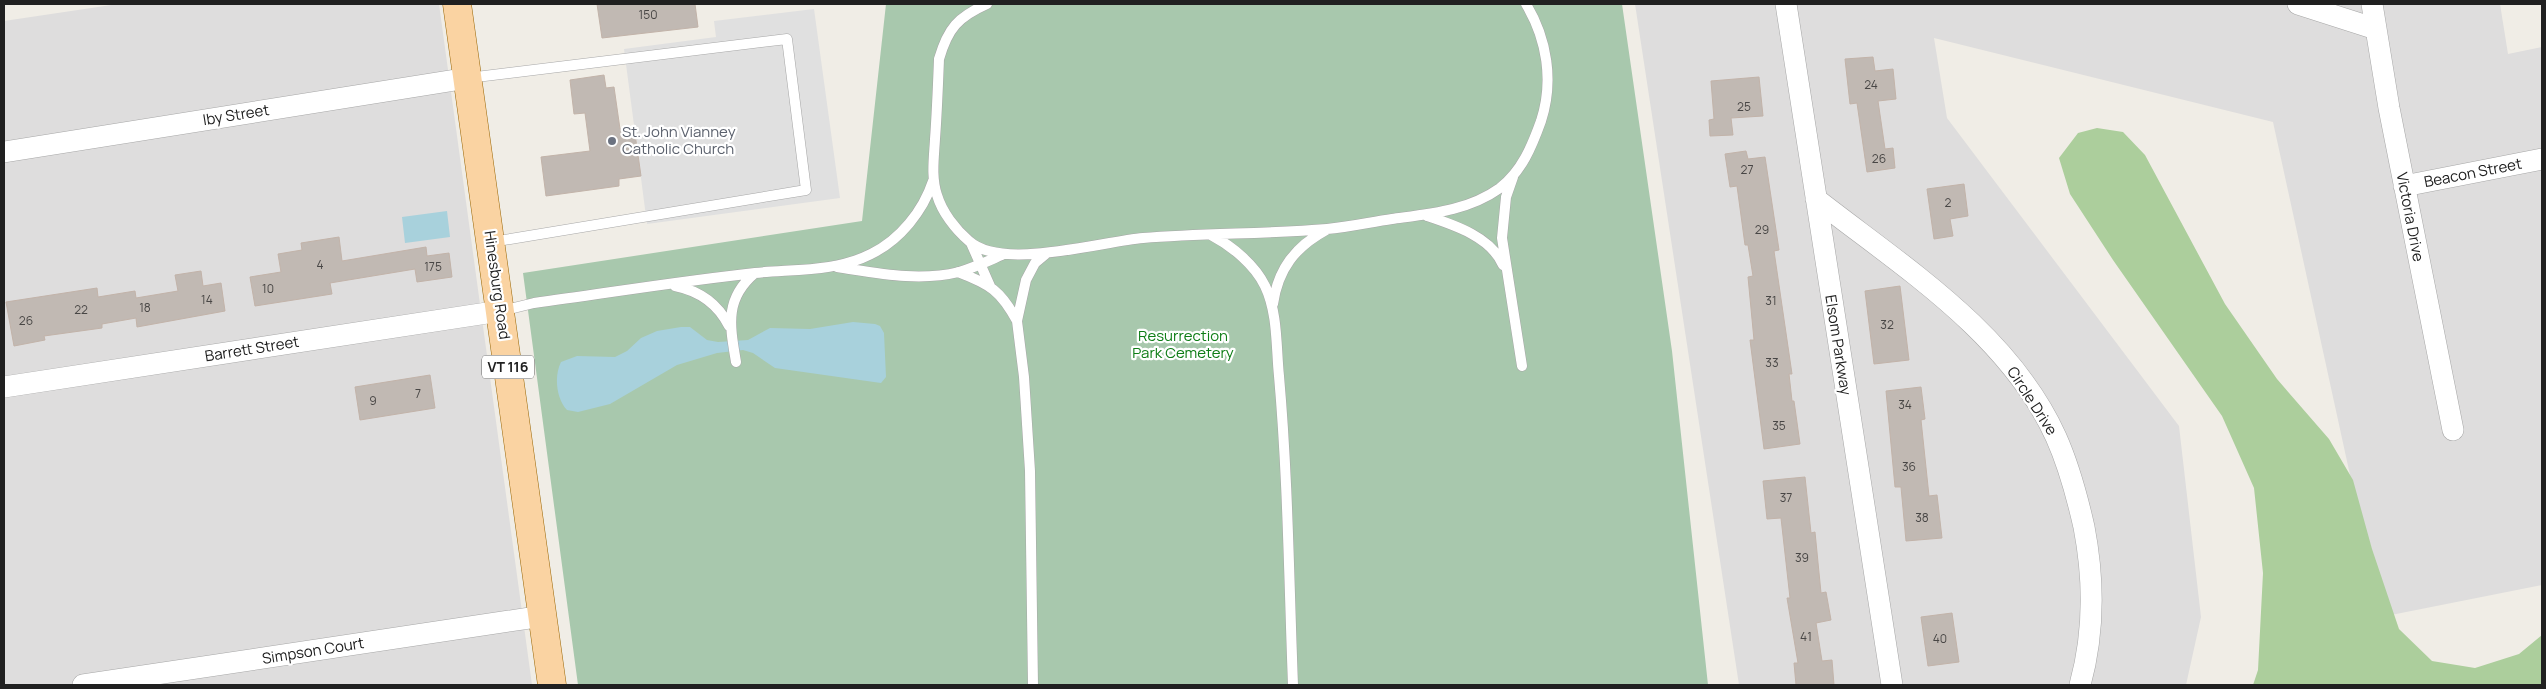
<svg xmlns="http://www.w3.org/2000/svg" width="2546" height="689" font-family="Manrope,sans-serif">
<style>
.residential{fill:#dedddd}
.forest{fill:#acce9c}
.cemetery{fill:#a8c8ad}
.parking{fill:#e0e0e0}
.water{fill:#a8d1dc}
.building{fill:#c1b9b3;stroke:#c2b3a9}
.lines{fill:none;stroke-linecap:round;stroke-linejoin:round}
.lane-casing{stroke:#a7a7a7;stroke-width:11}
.street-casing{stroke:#a7a7a7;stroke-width:22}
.primary-casing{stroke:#986504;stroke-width:29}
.lane{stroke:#fff;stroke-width:10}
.street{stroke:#fff;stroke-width:21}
.primary{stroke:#fad3a2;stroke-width:28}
.worship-dot{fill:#6b7280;stroke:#fff;stroke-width:2}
.labels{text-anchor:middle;stroke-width:4.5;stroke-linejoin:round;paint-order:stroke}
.number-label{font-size:12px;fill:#484645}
.shield{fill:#fff;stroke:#636363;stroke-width:1}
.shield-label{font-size:14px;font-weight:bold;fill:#202020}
.street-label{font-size:15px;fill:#202020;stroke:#fff}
.worship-label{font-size:15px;fill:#5b616d;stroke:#fff;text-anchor:start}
.park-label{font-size:15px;fill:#0e7d16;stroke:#fff}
</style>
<rect width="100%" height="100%" fill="#f0ede6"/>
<!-- residential -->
<path class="residential" d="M118,4H439L532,685H4V21Z
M1635,4H2500L2508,54L2542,47V585L2381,617L2273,122L1934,38L1947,118L2179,426L2201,617L2186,685H1739Z"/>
<!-- forest -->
<path class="forest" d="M2097,128L2123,132L2145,155L2225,304L2277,379L2329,439L2353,480L2372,549L2399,629L2432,661L2475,668L2519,654L2542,635V685H2253L2258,670L2263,573L2254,488L2222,416L2113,260L2070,194L2059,158L2078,133Z"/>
<!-- cemetery -->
<path class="cemetery" d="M886,4H1622L1672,351L1708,685H578L523,273L862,221Z"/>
<!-- parking -->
<path class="parking" d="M814,9L840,198L647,224L624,49L716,37L714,21Z"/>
<!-- water -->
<path class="water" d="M447,211L450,237L405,243L402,217Z
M853,322L875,324L880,326L884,333L886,377L881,383L775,368L753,353L743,350L717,353L677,365L610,404L578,412L567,410C556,398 554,376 561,362L577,356L615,357L627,351L641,338L657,331L681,327H690L707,340L718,342L748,340L770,328L810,329Z"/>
<!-- building -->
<path class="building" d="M597,4H695L698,27L602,38Z
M1873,57L1875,71L1893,69L1896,99L1878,101L1885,149L1893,148L1895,168L1867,172L1857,103L1850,104L1845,59Z
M604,75L606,88L614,87L620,129L634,127L641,176L619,179V186L546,196L541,157L590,151L585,113L574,114L570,80Z
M1759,77L1763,116L1731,118L1733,135L1710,136L1709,120L1714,119L1711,81Z
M1746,151L1748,159L1765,157L1779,250L1774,251L1792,374H1789L1792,401H1794L1800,444L1764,449L1750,340H1754L1748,277L1753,276L1748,245H1745L1737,186L1730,187L1725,154Z
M1964,184L1968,216L1950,219L1953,236L1934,239L1927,189Z
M339,237L342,261L426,247L427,256L449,253L452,277L417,282L415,269L330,283L332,294L255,306L250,277L281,272L278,254L302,250L301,243Z
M201,271L203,286L221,283L225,311L137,327L136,318L102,324V328L44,336L45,340L14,346L6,302L97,288L98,297L135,291L136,298L178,291L175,275Z
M1900,286L1909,360L1874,364L1865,291Z
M430,375L435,408L360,420L355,387Z
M1921,387L1925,419L1921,420L1929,496L1937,495L1942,538L1906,541L1901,487H1895L1886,391Z
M1805,477L1811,533L1815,532L1821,593L1826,592L1831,620L1816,623L1822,661L1832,660L1834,685H1796L1794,663H1798L1787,598H1790L1781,518L1767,519L1763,481Z
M1952,613L1959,662L1928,666L1921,617Z"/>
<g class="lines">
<!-- lane casing -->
<g class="lane-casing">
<path id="lane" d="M987,4C958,17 948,28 939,59C938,85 937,112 935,139C934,158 931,177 937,195C942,212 955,229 969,241C1002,271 1099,242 1143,238C1204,233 1266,234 1327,229C1349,227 1371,222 1392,219C1429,214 1468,211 1500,188C1522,171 1532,146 1541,121C1554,81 1547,39 1526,4
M468,78L787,39L806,190L492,242
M1513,177L1506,197L1502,238L1522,366
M1427,216C1454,225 1491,237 1503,265
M1211,235C1232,246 1255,265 1265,286C1278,313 1276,347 1279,376C1288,478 1289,582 1293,685
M971,243L990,286
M837,267C877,273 918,282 959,272C973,268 988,261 1002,255
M958,272C990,284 1001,291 1017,321
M675,286C700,291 718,304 729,326
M1273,304C1278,269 1295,247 1326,230
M501,311L534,303C608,293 681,281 755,273C793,269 836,272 871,254C900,240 923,211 933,181
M736,362C730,326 724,299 755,273
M1033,685L1030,471L1024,377L1017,321L1026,280L1035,263L1047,253"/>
</g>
<!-- street casing -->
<g class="street-casing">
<path id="street" d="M1786,4L1892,685
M2298,4L2376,29
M2372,4L2389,108L2453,430
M4,152L468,78
M2404,186L2542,159
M1816,199C1903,267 2009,333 2056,437C2069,466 2077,496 2084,527C2094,579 2094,634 2080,685
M4,387L500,311
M83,685L543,616"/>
</g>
<!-- primary casing -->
<g class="primary-casing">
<path id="primary" d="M457,4L552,685"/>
</g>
<!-- lane -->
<use href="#lane" class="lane"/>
<!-- street -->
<use href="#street" class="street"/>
<!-- primary -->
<use href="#primary" class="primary"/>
</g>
<!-- markers -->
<circle class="worship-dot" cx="612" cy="141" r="5"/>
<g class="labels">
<!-- number labels -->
<g class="number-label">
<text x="648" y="19">150</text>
<text x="1871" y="89">24</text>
<text x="1744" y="111">25</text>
<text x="1879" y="163">26</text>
<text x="1747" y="174">27</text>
<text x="1948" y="207">2</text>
<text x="1762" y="234">29</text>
<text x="320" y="269">4</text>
<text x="433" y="271">175</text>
<text x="268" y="293">10</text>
<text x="207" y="304">14</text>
<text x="1771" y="305">31</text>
<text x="145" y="312">18</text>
<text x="81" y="314">22</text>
<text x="26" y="325">26</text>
<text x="1887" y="329">32</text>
<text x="1772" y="367">33</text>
<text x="418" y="398">7</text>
<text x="373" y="405">9</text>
<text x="1905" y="409">34</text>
<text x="1779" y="430">35</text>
<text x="1909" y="471">36</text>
<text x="1786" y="502">37</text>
<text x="1922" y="522">38</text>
<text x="1802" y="562">39</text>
<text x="1806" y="641">41</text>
<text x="1940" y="643">40</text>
</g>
<!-- shield labels -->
<rect class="shield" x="482" y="355.5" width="52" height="23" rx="4"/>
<g class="shield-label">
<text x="508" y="372">VT 116</text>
</g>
<!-- street labels -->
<g class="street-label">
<text transform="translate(236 115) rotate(-9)" y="5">Iby Street</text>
<text transform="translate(2473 173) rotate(-11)" y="5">Beacon Street</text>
<text transform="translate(2410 217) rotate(79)" y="5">Victoria Drive</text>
<text transform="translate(497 285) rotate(82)" y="5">Hinesburg Road</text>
<text transform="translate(1838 345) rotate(81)" y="5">Elsom Parkway</text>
<text transform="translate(252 349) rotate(-9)" y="5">Barrett Street</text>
<text transform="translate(2032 401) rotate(57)" y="5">Circle Drive</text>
<text transform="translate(313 651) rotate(-9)" y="5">Simpson Court</text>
</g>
<!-- worship labels -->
<g class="worship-label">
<text x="622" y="137">St. John Vianney<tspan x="622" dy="17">Catholic Church</tspan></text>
</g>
<!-- park labels -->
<g class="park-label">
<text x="1183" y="341">Resurrection<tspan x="1183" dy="17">Park Cemetery</tspan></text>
</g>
</g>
<!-- border -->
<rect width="2546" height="689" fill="none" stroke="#202020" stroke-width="10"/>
</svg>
